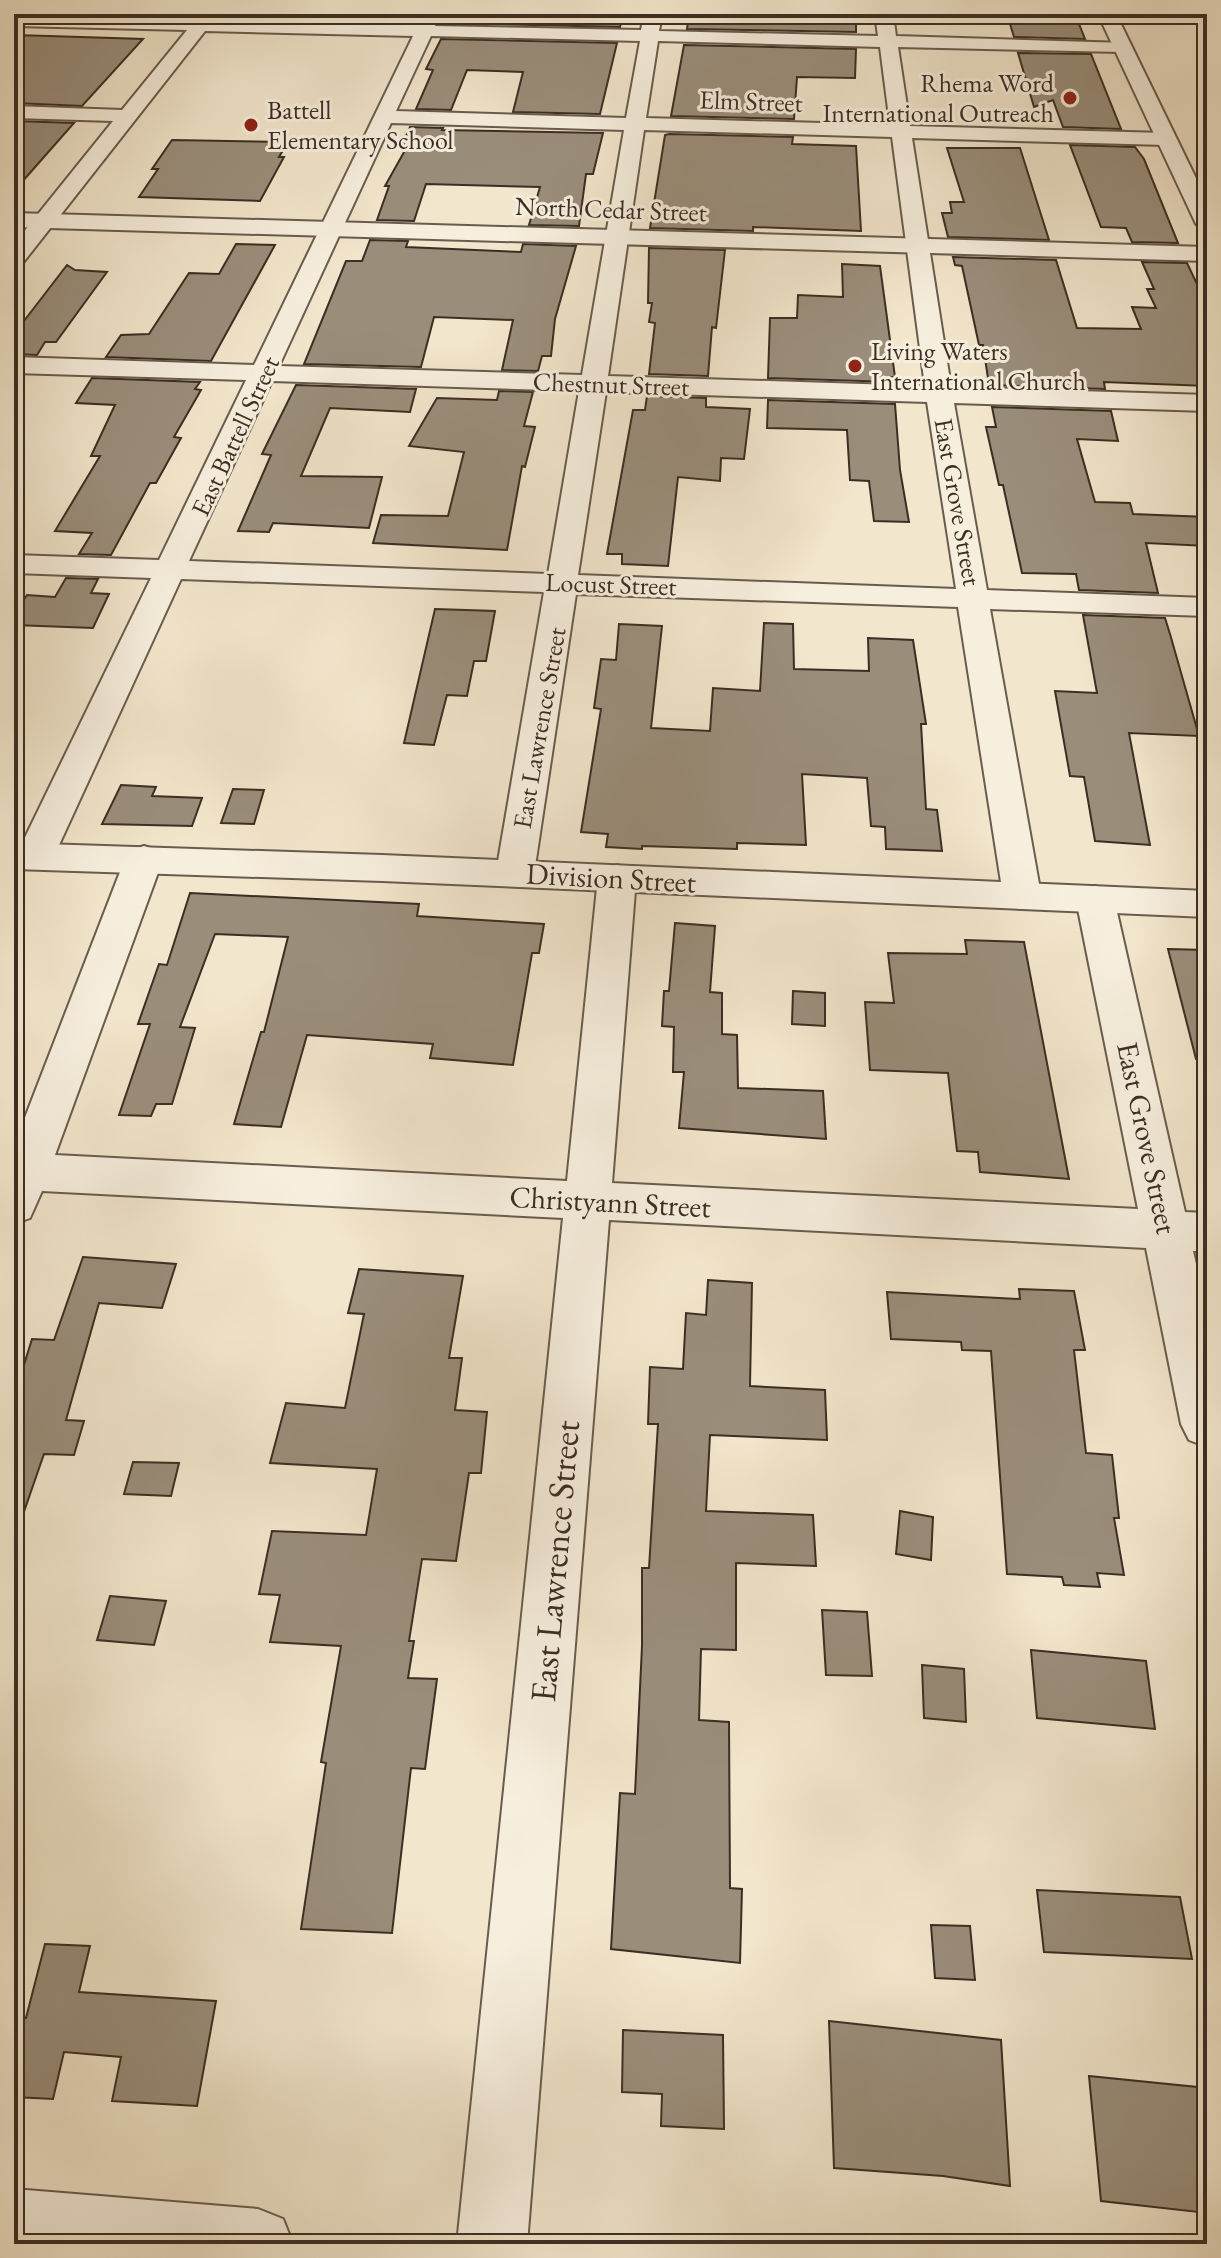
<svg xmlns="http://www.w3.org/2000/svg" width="1221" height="2258" font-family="'EB Garamond',serif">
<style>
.building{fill:#9a8e7b;stroke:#3b2e24;stroke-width:2}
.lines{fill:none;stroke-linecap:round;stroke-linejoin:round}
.minor-casing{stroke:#695c4e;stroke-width:4}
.tertiary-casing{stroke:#695c4e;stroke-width:4}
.minor{fill:#f7efde;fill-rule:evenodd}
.tertiary{fill:#f7efde;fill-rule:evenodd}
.poi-dot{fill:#8f2418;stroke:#f7efde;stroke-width:3}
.labels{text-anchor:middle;stroke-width:6;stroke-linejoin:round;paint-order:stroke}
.far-poi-label{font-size:26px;fill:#3b2e24;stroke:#f7efde;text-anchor:start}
.far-street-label{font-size:26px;fill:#3b2e24;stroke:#f7efde}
.street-label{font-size:30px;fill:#3b2e24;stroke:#f7efde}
.near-street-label{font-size:36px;fill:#3b2e24;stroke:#f7efde}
</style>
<rect width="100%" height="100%" fill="#f2e6cc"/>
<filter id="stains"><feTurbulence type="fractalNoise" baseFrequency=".0025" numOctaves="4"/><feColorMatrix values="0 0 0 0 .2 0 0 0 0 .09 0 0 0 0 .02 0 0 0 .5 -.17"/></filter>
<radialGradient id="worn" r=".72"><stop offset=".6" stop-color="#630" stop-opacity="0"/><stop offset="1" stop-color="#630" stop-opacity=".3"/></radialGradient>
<!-- building -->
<path class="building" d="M1007,14H1075L1085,39L1014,37Z
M453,15L622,19L620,27L449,23Z
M799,15L856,16V32L687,29L688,22L799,23Z
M14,35L49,36L143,39L82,106L14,103Z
M441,39L617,43L600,114L513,112L523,72L467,70L451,110L416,109L433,70L426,69Z
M684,45L856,49L855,78L797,77L794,119L671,116Z
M1018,53L1091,54L1121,129L1063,127L1053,100L1034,107Z
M14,121L74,123L14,191Z
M410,127L443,128L442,130L603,133L593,174H586L579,226L529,225L540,187L426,184L414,221L377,220L389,186H385L408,145H402Z
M669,134L793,137L792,144L856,146L861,231L753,227V231L650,228L665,135Z
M172,140L288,142L279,157H284L260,201L139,197L158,169H152Z
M1070,145L1135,147L1144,159L1178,243L1132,242L1126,228L1101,227Z
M947,148H1020L1049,240L948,237L942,213H952L950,202H964Z
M370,240L408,241L406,247L521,252L523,244L576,246L555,319L551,356H542L538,371L502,370L513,320L434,317L421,367L304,364L346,261H362Z
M236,244L275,245L211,361L106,357L121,335L149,334L189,273L219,274Z
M649,248L725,250L716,328L712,327L708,376L649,374L655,323L649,322L652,303H648Z
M953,257L1056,260L1077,328L1141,329L1132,307L1156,308L1147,289H1154L1142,262L1187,263L1207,305V386L1104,382L1105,389L989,385L983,345H979L962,266L955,265Z
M842,264L880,266L895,377H891L892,382L768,378L770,318H797L798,295L843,297Z
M67,265L75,270L107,272L56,342H45L37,355L14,354V334Z
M92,378L200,382L195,389L201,390L174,437L181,438L156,483H150L111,555L79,554L92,533L55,531L100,456H91L115,405L76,403Z
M296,385L416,389L410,412L330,408L301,476L382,477L369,528L273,523L269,532L238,531L271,455L262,454Z
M499,391L533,392L524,426L535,427L525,467L522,466L507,550L373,543L381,515L448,516L464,452L409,446L437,398L497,400Z
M647,396L706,398V407L750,409L744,459L721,458L720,481L678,477L668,566L622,564V554H607L633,410H645Z
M768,400L895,404L900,470L909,522L874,521L869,481L850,480L847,430L767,428Z
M992,407L1111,411L1118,441L1077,439L1095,502L1130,503L1133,514L1207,517V546L1146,543L1158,593L1079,590L1076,574L1022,573L1003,485H999L986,427H996Z
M66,578L98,579L91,593L109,594L93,628L14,625V615L27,595L55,597Z
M435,609L495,611L486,661H474L467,696L447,695L434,745L404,743Z
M1083,615L1165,618L1170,634L1199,736L1129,733L1150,845L1095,841L1084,777L1070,776L1055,691L1097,693Z
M764,623L793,624L794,669L869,671L868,638L913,640L926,724H921L926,809L937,810L942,851L886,849L885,827L871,826L867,778L802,774L806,845L737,843V849L642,846V849L606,847L608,834L581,832L601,709L594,708L601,659L616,660L619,624L662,626L651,728L710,731L713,688L760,691Z
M121,785L156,787L152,796L202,798L192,826L102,824Z
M233,789L264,790L254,824L221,823Z
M190,893L419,904L417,916L544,924L539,953H532L513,1065L430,1058L433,1044L307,1035L281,1127L234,1124L261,1032H264L288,937L215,934L180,1027L195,1028L172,1104H156L151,1116L119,1115L150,1024H138L159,964L167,965Z
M675,923L715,926L710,992L722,993V1034L737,1035L738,1088L823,1091L826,1139L679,1128L684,1072H673L674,1027L662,1026L664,991H669Z
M965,940L1024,942L1069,1179L980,1172L978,1152L957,1151L948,1073L870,1070L865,1002L894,1003L888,953L967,954Z
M1168,949L1207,950V1058L1196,1059Z
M793,991L825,993V1026L792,1024Z
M83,1257L176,1264L162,1308L99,1303L66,1420L84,1421L74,1455L44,1454L19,1526L14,1525V1397L32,1339L54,1340Z
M359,1269L463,1276L449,1358H462L455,1410L487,1412L481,1473H469L456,1561L422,1559L409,1641H414L408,1678L437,1679L425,1769L411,1768L392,1933L301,1929L326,1763L321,1762L341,1646L270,1642L280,1595L259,1594L272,1531L366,1535L377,1469L270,1463L286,1403L345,1408L364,1314L348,1313Z
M708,1280L752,1283L750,1386L825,1390L827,1440L710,1435L706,1511L813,1515L816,1566L736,1563V1650L701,1649L699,1720L729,1722L730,1888L742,1889L740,1963L611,1949L620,1793L635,1794L642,1646V1568H649L658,1424H648L650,1367L683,1369L686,1313L706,1315Z
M1019,1289L1074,1291L1085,1350H1074L1086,1453L1112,1455L1119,1518H1114L1124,1575L1097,1573L1100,1587L1064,1585L1062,1577L1007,1574L991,1351L962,1350L961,1342L891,1339L887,1292L1020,1299Z
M133,1462L179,1463L171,1496L124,1494Z
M900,1511L933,1517L931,1560L896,1554Z
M110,1596L166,1601L154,1645L97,1640Z
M822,1610L867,1612L872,1676L826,1675Z
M1031,1650L1146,1661L1155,1729L1037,1718Z
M922,1665L964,1669L966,1722L924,1718Z
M1037,1890L1180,1897L1192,1959L1044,1952Z
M931,1925L970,1926L975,1980L935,1978Z
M45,1944L90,1946L79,1992L216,2001L197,2106L112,2101L121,2057L64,2052L53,2099L14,2097V2017L26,2018Z
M829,2021L1001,2040L1010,2186L943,2176L834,2168Z
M623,2030L723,2035L724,2129L661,2126L662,2094L622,2092Z
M1089,2076L1207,2088V2213L1101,2201Z"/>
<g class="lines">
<!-- minor casing -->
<g class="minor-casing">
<path id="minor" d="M200,14H218L213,20L418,25L423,14H441L435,26L641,30L644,14H662L659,31L878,36L875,14H893L896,36L1127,43L1130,47L1121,52L898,47L910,126L1165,133L1175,139L1165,145L912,138L951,387L1207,395V411L954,403L987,590L1207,598V616L990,609L1041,895L1036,904L1022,908L1008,904L1003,895L958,607L576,594L534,873L528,882L515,886L502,882L496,873L544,592L181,579L54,856L48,865L35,869L22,865L16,856L151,578L14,573V555L159,560L246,380L14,373V357L254,365L413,36L205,31L22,264L14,266V244L113,121L14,118V106L122,110L187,30L14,26V16L195,20ZM431,36L640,41L626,118L396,111ZM658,41L880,47L890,125L646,118ZM391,123L624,130L582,375L279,366ZM644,130L892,137L925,386L608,376ZM272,381L579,391L548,574L189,561ZM606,392L927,402L956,589L578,575Z
M144,846L157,850L163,859L55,1155L567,1181L598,878L604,869L617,865L630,869L636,878L612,1183L1138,1209L1076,899L1081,890L1095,886L1109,890L1114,899L1185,1212L1207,1213V1251H1193L1207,1311V1447L1189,1440L1181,1424L1146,1248L609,1220L527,2244H457L563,1218L42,1191L30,1218L14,1224V1146L125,859L131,850Z
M14,2189L258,2209L283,2219L293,2244H14Z"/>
</g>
<!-- tertiary casing -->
<g class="tertiary-casing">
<path id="tertiary" d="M1098,14H1116L1207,201V231L1196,224Z
M14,213L1207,247V261L14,227Z
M14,843L382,855L1207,891V917L382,881L14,869Z"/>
</g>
<!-- minor -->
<use href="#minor" class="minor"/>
<!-- tertiary -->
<use href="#tertiary" class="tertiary"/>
</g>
<!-- markers -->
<g class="poi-dot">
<circle cx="1070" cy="98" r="8"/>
<circle cx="251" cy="125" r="8"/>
<circle cx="855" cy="366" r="8"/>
</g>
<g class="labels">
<!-- far-poi labels -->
<g class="far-poi-label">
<text x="1054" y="92" text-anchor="end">Rhema Word<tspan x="1054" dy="30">International Outreach</tspan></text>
<text x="267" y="119">Battell<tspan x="267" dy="30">Elementary School</tspan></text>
<text x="871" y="360">Living Waters<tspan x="871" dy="30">International Church</tspan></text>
</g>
<!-- far-street labels -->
<g class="far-street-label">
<text transform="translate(751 101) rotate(2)" y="9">Elm Street</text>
<text transform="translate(611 209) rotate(2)" y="9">North Cedar Street</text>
<text transform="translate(611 384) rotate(2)" y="9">Chestnut Street</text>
<text transform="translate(235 436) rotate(-65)" y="9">East Battell Street</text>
<text transform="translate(958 502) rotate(80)" y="9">East Grove Street</text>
<text transform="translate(611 584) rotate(2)" y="9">Locust Street</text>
<text transform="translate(539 728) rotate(-80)" y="9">East Lawrence Street</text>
</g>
<!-- street labels -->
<g class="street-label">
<text transform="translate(611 878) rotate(3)" y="10">Division Street</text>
<text transform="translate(1147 1138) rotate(78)" y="10">East Grove Street</text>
<text transform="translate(610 1202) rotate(3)" y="10">Christyann Street</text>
</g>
<!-- near-street labels -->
<g class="near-street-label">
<text transform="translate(554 1561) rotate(-85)" y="13">East Lawrence Street</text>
</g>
</g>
<!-- margin -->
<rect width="1221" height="2258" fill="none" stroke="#f2e6cc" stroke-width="48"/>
<rect x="16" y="16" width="1189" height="2226" fill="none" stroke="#3b2e24" stroke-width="4"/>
<rect x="24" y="24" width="1173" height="2210" fill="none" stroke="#3b2e24" stroke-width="2"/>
<rect width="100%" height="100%" filter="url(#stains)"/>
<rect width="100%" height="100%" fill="url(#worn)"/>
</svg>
